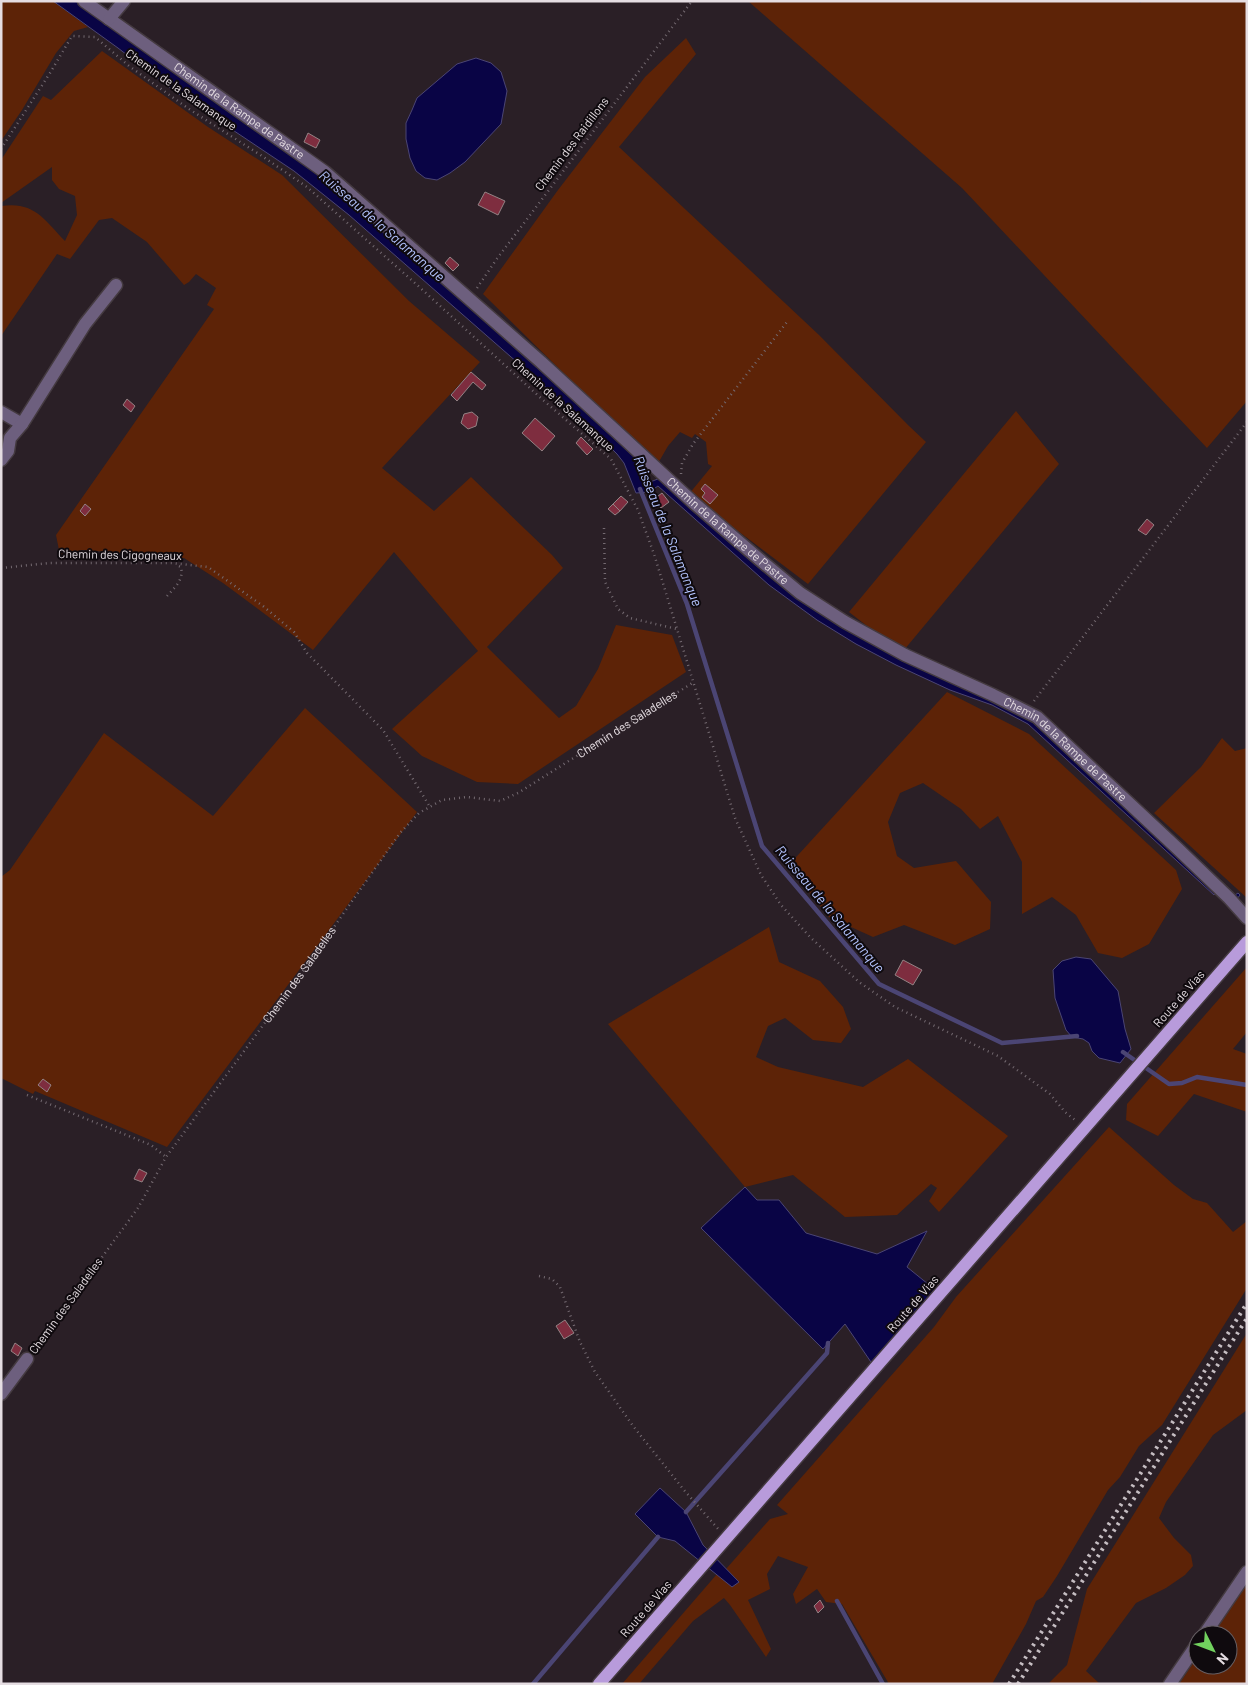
<svg xmlns="http://www.w3.org/2000/svg" width="1248" height="1685" font-family="Barlow,sans-serif">
<style>
.green{fill:#5d2307}
.water{fill:#090445;stroke:#4b4574}
.lines{fill:none;stroke-linecap:round;stroke-linejoin:round}
.stream{stroke:#4b4574;stroke-width:4.5}
.building{fill:#7e2d3f;stroke:#938284}
.minor-casing{stroke:#443a40;stroke-width:15}
.major-casing{stroke:#443a40;stroke-width:15}
.path{stroke:#746a71;stroke-width:2.5;stroke-dasharray:1 4;stroke-linecap:butt}
.minor{stroke:#6d5f7e;stroke-width:12}
.major{stroke:#b89bdb;stroke-width:12}
.rail{stroke:#c5bdc2;stroke-width:4;stroke-dasharray:2.5 5;stroke-linecap:butt}
.labels{text-anchor:middle;stroke-width:4;stroke-linejoin:round;paint-order:stroke}
.street-label{font-size:12px;fill:#e5dde2;stroke:#0f0a0e}
.water-label{font-size:14px;font-style:italic;fill:#b3c3fe;stroke:#0f0a0e}
</style>
<rect width="100%" height="100%" fill="#2a1f26"/>
<!-- green -->
<path class="green" d="M1,1H53L88,27L74,31L56,53L22,110L1,141Z
M748,1H1138L1140,3L1143,1H1247V401L1207,448L962,188Z
M686,38L696,54L619,147L819,335L908,425L926,442L808,584L689,494L712,466L708,464L706,442L695,434L692,438L680,432L668,446L657,465L483,294L558,190L645,77Z
M102,51L208,127L282,175L409,301L480,362L382,468L434,511L471,477L552,555L563,568L487,647L559,718L576,706L598,669L616,625L672,635L686,672L518,784L477,782L422,756L392,729L478,651L394,552L313,650L223,583L184,558L83,550L60,555L56,535L214,309L207,305L216,288L196,274L189,282L184,285L147,242L112,218L99,220L70,259L57,254L1,336V206C34,201 44,219 65,241L77,215L75,196L59,189L52,180V167L1,203V160L43,96L51,100Z
M1016,411L1059,464L904,650L876,633L849,612Z
M947,692L1029,734L1176,870L1182,889L1149,944L1122,958L1098,953L1076,915L1052,897L1022,914V862L998,816L980,829L961,809L923,783L900,793L888,822L897,856L914,868L956,861L991,902L990,929L955,945L904,925L873,937L829,917L788,866Z
M305,708L417,812L167,1147L35,1091L33,1094L1,1078V877L10,870L104,733L213,816Z
M1222,738L1235,751L1247,748V898L1154,813L1201,767Z
M769,927L779,962L820,981L843,1007L851,1029L841,1043L813,1040L785,1018L768,1026L756,1057L778,1067L863,1087L908,1059L1008,1136L939,1212L929,1201L937,1188L931,1184L897,1215L845,1217L793,1175L745,1187L608,1024Z
M1247,967V1032L1233,1049L1247,1054V1112L1194,1094L1158,1136L1126,1120L1127,1104Z
M1109,1127L1174,1185L1193,1199L1207,1203L1233,1232L1247,1221V1288L1162,1425L1139,1446L1120,1477L1108,1490L1057,1576L1043,1597L1036,1601L1026,1624L992,1684H889L842,1604L826,1602L817,1589L796,1604L793,1594L808,1567L778,1556L767,1574L770,1589L748,1600L771,1649L766,1657L730,1605L724,1598L693,1621L639,1684H622L717,1574L732,1586L739,1582L726,1569L770,1519L788,1514L777,1505L934,1327L956,1297Z
M1247,1333V1410L1213,1435L1166,1502L1159,1518L1174,1538L1191,1555L1193,1566L1185,1575L1166,1588L1136,1603L1086,1671L1100,1684H1048L1067,1665L1087,1589Z
M1247,1584V1684H1179L1198,1656V1665H1228V1635H1212Z"/>
<!-- water -->
<path class="water" d="M53,1H79L318,170L649,467L645,484L663,477L782,582L1039,722L1235,895L1238,893L1240,895L1230,908L1227,906L1229,903L1217,892L1214,895L1028,724L992,705L950,690L896,665L856,644L817,620L769,585L658,486L649,492L636,493L624,463L617,454L583,420L349,215L294,171L173,90L118,48Z
M476,58L491,63L501,72L507,91L501,124L465,162L450,173L437,180L425,178L416,171L410,158L406,139V123L412,110L417,98L457,64Z
M1076,957L1091,959L1118,991L1125,1029L1131,1049L1120,1063L1099,1058L1092,1051L1089,1043L1083,1039L1072,1037L1066,1030L1055,998L1053,970L1062,961Z
M745,1187L757,1200H779L806,1233L877,1254L927,1231L907,1267L939,1293L873,1365L845,1324L823,1349L701,1228Z
M660,1488L686,1512L703,1545L739,1582L732,1587L675,1541L658,1537L635,1514Z"/>
<g class="lines">
<!-- stream -->
<path class="stream" d="M640,489L687,604L762,846L879,984L1002,1043L1077,1036
M1123,1052L1169,1084L1182,1083L1197,1077L1247,1085
M686,1512L827,1353L828,1343
M837,1601L883,1684
M533,1684L658,1537"/>
</g>
<!-- building -->
<path class="building" d="M308,133L320,140L316,148L304,142Z
M485,192L505,201L498,215L478,205Z
M450,257L459,265L453,271L445,263Z
M471,372L486,385L482,390L473,382L457,401L451,395Z
M127,399L135,406L131,412L123,405Z
M472,412L478,417L476,426L468,429L461,423L464,414Z
M535,418L555,436L542,451L522,433Z
M581,437L593,449L587,455L576,443Z
M705,484L718,495L710,504L702,497L705,493L701,489Z
M662,493L669,502L661,508L654,499Z
M621,496L628,502L620,511L613,504Z
M85,504L91,509L85,516L80,511Z
M613,504L620,511L615,515L608,509Z
M1147,519L1154,525L1146,535L1138,530Z
M903,960L922,970L913,985L895,975Z
M43,1079L51,1085L47,1092L38,1085Z
M139,1169L147,1173L142,1182L134,1179Z
M565,1320L574,1333L564,1339L556,1326Z
M15,1343L22,1348L18,1356L11,1351Z
M820,1600L824,1607L818,1613L814,1606Z"/>
<g class="lines">
<!-- minor casing -->
<g class="minor-casing">
<g id="minor">
<path id="s2" d="M84,1L325,172L541,362L694,503L759,559L800,593L845,622L905,655L993,695L1037,717L1178,849L1229,898L1247,918"/>
<path d="M109,19L124,1"/>
<path d="M1,412L22,424"/>
<path d="M1,460L8,451L10,438L22,424L85,324L116,285"/>
<path d="M1,1394L27,1359"/>
<path d="M1204,1635L1247,1572"/>
<path d="M1170,1684L1198,1643"/>
</g>
</g>
<!-- major casing -->
<g class="major-casing">
<path id="major" d="M599,1684L1247,942"/>
</g>
<!-- path -->
<g class="path">
<path d="M1,149L50,73L72,36L95,37L129,66L189,109L262,156L307,187L416,284L543,400L611,459L638,510L654,554L735,818L761,875L781,905L810,937L859,982L895,1007L998,1056L1050,1094L1065,1112L1075,1120"/>
<path d="M477,288L496,260L692,1"/>
<path d="M681,474L682,463L693,444L787,322"/>
<path d="M604,528L605,582L618,609L630,618L677,629"/>
<path d="M1,568L50,563H172L208,567L263,606L294,632L307,653L383,730L430,807"/>
<path d="M167,596C175,587 184,580 181,567L176,565"/>
<path d="M1034,701L1247,422"/>
<path d="M27,1095L151,1145L166,1157"/>
<path d="M539,1276L552,1279L560,1287L580,1342L595,1372L633,1426L684,1490L719,1530"/>
<path id="s1" d="M34,1350L138,1208L166,1157L303,971L400,833L419,813L442,800L467,797L500,801L518,793L694,682"/>
</g>
<!-- minor -->
<use href="#minor" class="minor"/>
<!-- major -->
<use href="#major" class="major"/>
<!-- rail -->
<path class="rail" d="M1009,1684L1247,1303
M1018,1684L1247,1318"/>
</g>
<g class="labels">
<!-- street labels -->
<g class="street-label">
<text transform="translate(181 90) rotate(35)" y="4">Chemin de la Salamanque</text>
<text dy="4" stroke="none"><textPath href="#s2" startOffset="190">Chemin de la Rampe de Pastre</textPath></text>
<text transform="translate(572 144) rotate(-53)" y="4">Chemin des Raidillons</text>
<text transform="translate(563 405) rotate(42)" y="4">Chemin de la Salamanque</text>
<text dy="4" stroke="none"><textPath href="#s2" startOffset="835">Chemin de la Rampe de Pastre</textPath></text>
<text transform="translate(120 555) rotate(1)" y="4">Chemin des Cigogneaux</text>
<text dy="4" stroke="none"><textPath href="#s1" startOffset="895">Chemin des Saladelles</textPath></text>
<text dy="4" stroke="none"><textPath href="#s2" startOffset="1240">Chemin de la Rampe de Pastre</textPath></text>
<text dy="4" stroke="none"><textPath href="#s1" startOffset="460">Chemin des Saladelles</textPath></text>
<text transform="translate(1179 999) rotate(-49)" y="4">Route de Vias</text>
<text transform="translate(913 1304) rotate(-49)" y="4">Route de Vias</text>
<text transform="translate(66 1306) rotate(-54)" y="4">Chemin des Saladelles</text>
<text transform="translate(646 1609) rotate(-49)" y="4">Route de Vias</text>
</g>
<!-- water labels -->
<g class="water-label">
<text transform="translate(382 226) rotate(41)" y="5">Ruisseau de la Salamanque</text>
<text transform="translate(668 531) rotate(68)" y="5">Ruisseau de la Salamanque</text>
<text transform="translate(830 909) rotate(50)" y="5">Ruisseau de la Salamanque</text>
</g>
</g>
<!-- border -->
<rect width="1248" height="1685" fill="none" stroke="#e5dde2" stroke-width="5"/>
<!-- north arrow -->
<g transform="translate(1213 1650) rotate(132)"><circle r="24" fill="#0f0a0e" stroke="#655e63"/>
<path d="M0-4L9 19L0 12L-9 19Z" fill="#71d25e"/>
<text y="-8" font-size="14" font-weight="bold" text-anchor="middle" fill="#e5dde2">N</text>
</g>
</svg>
